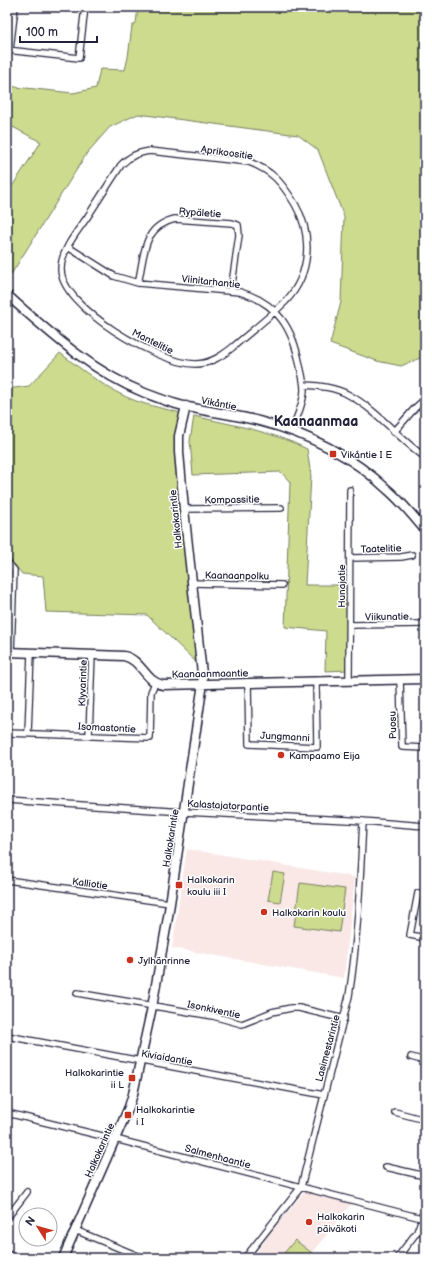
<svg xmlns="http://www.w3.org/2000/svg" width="432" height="1265" font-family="'Balsamiq Sans',sans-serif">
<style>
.built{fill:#fae8e7}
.green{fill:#cddb8e;stroke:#787e64}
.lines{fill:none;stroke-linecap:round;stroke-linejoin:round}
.street-casing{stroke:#22223b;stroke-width:8}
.secondary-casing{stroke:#22223b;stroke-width:11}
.street{stroke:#fff;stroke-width:5.5}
.secondary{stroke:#fff;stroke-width:8}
.poi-dot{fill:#c8321e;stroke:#fff;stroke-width:1.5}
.labels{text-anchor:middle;stroke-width:3;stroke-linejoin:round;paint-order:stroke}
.street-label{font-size:10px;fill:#22223b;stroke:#fff}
.poi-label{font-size:10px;fill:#22223b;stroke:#fff;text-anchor:start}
.district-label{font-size:14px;font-weight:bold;fill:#22223b;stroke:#fff}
</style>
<rect width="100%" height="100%" fill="#fff"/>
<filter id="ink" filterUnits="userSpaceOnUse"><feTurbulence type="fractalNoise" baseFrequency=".025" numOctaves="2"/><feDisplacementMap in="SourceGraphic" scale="8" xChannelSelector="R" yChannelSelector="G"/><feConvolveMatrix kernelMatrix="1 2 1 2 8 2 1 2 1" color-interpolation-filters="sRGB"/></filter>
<g filter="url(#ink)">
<!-- built -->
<path class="built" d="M187,849L355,877L344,978L172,948Z
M305,1191L352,1203L308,1258H248L252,1253L255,1255L270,1233Z"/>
<!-- green -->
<path class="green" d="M138,7H425V356L401,366L377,361L330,344L341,302L344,217L318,150L298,135L138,114L110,127L87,153L7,281V194L41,142L7,124V86L73,93L96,88L100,69L125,70L128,57L132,26L136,23Z
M60,353C84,371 107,390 136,401C150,406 166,409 181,413L175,435L199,665L147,615L46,612L43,576L22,574L7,556V389L29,386Z
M194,416C232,425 272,431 307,449L311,476L305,585H346L348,670L325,671L326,631L285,627L290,482L281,472L193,475L190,441Z
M273,872L285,874L280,902L268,900Z
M300,883L345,889L339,932L294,926Z
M295,1240L312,1253L308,1258H280Z"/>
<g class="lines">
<!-- street casing -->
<g class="street-casing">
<path id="street" d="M7,50L79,58L85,7
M10,50L15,7
M150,151L249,162C273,171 282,183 295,204C313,235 311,274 286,301C270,317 250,332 233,347C222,356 210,364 195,364C160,364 61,308 61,269C61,250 78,231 88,216C99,199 110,182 121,165C130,156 137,153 150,151Z
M68,247L114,276L138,283L240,292C278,303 293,329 300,366C302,374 304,382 304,390C304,403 296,418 292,431
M138,283C145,256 141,227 175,219L232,223L238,225L239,235L231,291
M304,385C319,386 335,387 349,395C377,410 399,439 425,457
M394,432L415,408L425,399
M184,509L281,508
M350,558L401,557L412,555
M7,562L14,570L11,652
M192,583L282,585
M350,625L425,624
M400,679L402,747L425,748
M349,681L350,490
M248,682L249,744L317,747L316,682
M7,733L150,738L151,692L155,683
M28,733L31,653
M89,736L92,654
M7,800L184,812L349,820L425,826
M7,880L170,903
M418,893L410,935L425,938
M77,993L213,1016L242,1024L272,1012L291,1008H299L344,1019
M7,1036L324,1095
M411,1057L425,1061
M395,1112L425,1120
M7,1113L119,1140L425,1219
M386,1167L425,1176
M7,1218L27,1192
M75,1230L143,1258
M245,1258L301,1187L349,996C358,939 360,880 363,821
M397,1258L417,1232L422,1218L425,1206"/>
</g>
<!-- secondary casing -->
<g class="secondary-casing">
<path id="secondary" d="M7,295C49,332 92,372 145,393C158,398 173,404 188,407C211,412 236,415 259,421C306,433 352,456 388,490C402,502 413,516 425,530
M7,652L124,656C142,660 145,682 163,685L425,679
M7,1255L9,1258
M63,1258L129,1107L133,1094L152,1007L168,917L203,683L184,509L179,452V436L186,406"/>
</g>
<!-- street -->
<use href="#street" class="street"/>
<!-- secondary -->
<use href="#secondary" class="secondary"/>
</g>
</g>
<!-- markers -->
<g class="poi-dot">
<rect x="329" y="450" width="8" height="8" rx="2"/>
<circle cx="281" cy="755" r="4"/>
<rect x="175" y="881" width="8" height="8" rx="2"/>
<circle cx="264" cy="912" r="4"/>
<circle cx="130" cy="960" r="4"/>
<rect x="128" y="1074" width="8" height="8" rx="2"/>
<rect x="124" y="1111" width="8" height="8" rx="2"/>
<circle cx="309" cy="1222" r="4"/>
</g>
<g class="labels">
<!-- street labels -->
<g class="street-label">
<text transform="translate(227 152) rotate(8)" y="4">Aprikoositie</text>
<text transform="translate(200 212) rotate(4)" y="4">Rypäletie</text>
<text transform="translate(211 281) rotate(6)" y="4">Viinitarhantie</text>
<text transform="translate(153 341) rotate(26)" y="4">Mantelitie</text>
<text transform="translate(219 403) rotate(11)" y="4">Vikåntie</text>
<text transform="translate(232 499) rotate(-1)" y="4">Kompassitie</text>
<text transform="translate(175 519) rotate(-96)" y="4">Halkokarintie</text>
<text transform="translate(381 548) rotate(-2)" y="4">Taatelitie</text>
<text transform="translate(237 575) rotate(1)" y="4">Kaanaanpolku</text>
<text transform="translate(341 586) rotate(-90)" y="4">Hunajatie</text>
<text transform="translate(387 616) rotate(-1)" y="4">Viikunatie</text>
<text transform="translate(210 673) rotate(-1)" y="4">Kaanaanmaantie</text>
<text transform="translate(82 683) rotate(-88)" y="4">Klyvarintie</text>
<text transform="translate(392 725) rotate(-91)" y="4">Puosu</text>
<text transform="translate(107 727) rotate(3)" y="4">Isomastontie</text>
<text transform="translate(285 736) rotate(3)" y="4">Jungmanni</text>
<text transform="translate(228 805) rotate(3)" y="4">Kalastajatorpantie</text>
<text transform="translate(170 838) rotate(-81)" y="4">Halkokarintie</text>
<text transform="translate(90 883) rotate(8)" y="4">Kalliotie</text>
<text transform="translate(214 1009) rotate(12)" y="4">Isonkiventie</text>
<text transform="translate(327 1048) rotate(-75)" y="4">Lasimestarintie</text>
<text transform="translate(167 1057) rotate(10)" y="4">Kiviaidantie</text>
<text transform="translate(99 1150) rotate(-66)" y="4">Halkokarintie</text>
<text transform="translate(218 1156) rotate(15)" y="4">Salmenhaantie</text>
</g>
<!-- poi labels -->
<g class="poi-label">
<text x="341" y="458">Vikåntie I E</text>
<text x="289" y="759">Kampaamo Eija</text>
<text x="187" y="883">Halkokarin<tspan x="187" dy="12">koulu iii I</tspan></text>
<text x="272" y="916">Halkokarin koulu</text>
<text x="138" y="964">Jylhänrinne</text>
<text x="124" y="1076" text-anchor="end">Halkokarintie<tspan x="124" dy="12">ii L</tspan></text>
<text x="136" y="1113">Halkokarintie<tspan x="136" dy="12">i I</tspan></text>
<text x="317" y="1220">Halkokarin<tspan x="317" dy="12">päiväkoti</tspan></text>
</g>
<!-- district labels -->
<g class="district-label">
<text x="316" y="426">Kaanaanmaa</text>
</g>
</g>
<!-- margin -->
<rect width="432" height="1265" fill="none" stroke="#fff" stroke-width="24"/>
<rect x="12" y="12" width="408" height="1241" fill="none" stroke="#22223b" stroke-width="1.5" filter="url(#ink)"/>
<!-- north arrow -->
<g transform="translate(38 1227) rotate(307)"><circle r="19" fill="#ffffff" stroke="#a7a7b1"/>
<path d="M0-3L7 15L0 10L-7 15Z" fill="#c8321e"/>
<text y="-6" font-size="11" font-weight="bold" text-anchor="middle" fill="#22223b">N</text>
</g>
<!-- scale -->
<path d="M20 36v6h77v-6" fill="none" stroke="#22223b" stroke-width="2"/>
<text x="26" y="36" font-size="12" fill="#22223b" stroke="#ffffff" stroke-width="3" paint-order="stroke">100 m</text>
</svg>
